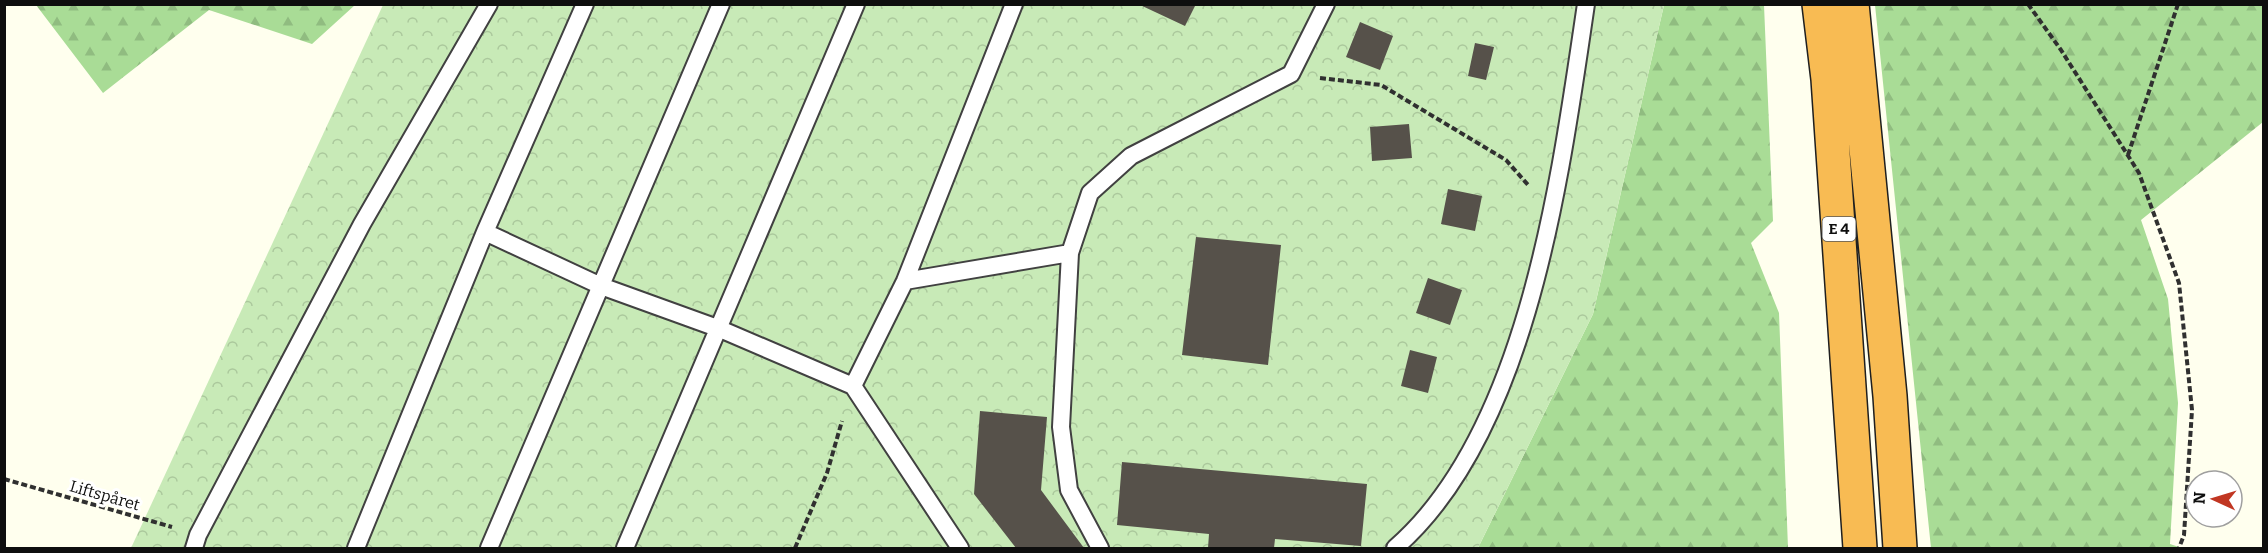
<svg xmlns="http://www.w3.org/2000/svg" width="2268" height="553" font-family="Bitter,serif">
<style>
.forest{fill:url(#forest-firs)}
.park{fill:url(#park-crowns)}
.building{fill:#56514a}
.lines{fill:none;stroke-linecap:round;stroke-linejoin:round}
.lane-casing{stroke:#414141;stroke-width:20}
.highway-casing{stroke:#1f1f1f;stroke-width:36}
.path{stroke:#303030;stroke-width:4;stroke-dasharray:6 3;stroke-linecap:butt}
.lane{stroke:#fff;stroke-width:16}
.highway{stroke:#f8bb53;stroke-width:33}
.labels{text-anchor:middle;stroke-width:6;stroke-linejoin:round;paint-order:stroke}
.shield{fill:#fff;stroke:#565656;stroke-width:1.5}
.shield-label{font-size:15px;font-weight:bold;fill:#0e0e0e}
.street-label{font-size:16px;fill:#0e0e0e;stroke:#fff}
</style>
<defs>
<pattern id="forest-firs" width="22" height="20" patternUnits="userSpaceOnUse" patternTransform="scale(1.5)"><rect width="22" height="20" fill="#a9dc96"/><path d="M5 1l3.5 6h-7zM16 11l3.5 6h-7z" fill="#90bc80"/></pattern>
<pattern id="park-crowns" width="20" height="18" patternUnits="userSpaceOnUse" patternTransform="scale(1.5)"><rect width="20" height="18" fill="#c8eab7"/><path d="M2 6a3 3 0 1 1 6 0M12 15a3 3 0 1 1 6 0" fill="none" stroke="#abc89c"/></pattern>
</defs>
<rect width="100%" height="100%" fill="#ffe"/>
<!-- forest -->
<path class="forest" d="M36,5H355L312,44L209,10L103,93Z
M1664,5H1764L1773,221L1751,243L1779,313L1788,548H1478L1593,314Z
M1875,5H2263V122L2141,220L2168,299L2178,403L2170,544L2182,548H1931Z"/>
<!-- park -->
<path class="park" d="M383,5H1664L1593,314L1478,548H131Z"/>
<!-- building -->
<path class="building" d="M1138,4H1196L1185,26Z
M1360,22L1393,36L1380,70L1346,57Z
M1475,43L1494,47L1486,80L1468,76Z
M1409,124L1412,158L1372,161L1370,127Z
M1448,189L1482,196L1475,231L1441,224Z
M1196,237L1281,245L1268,365L1182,355Z
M1428,278L1462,290L1450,325L1416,313Z
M1410,350L1437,357L1428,393L1401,386Z
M980,411L1047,417L1041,490L1084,548H1016L974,494Z
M1122,462L1367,484L1361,546L1275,539L1274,548H1208L1209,534L1117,525Z"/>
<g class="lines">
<!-- lane casing -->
<g class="lane-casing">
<path id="lane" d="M485,232L601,286L720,329L853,386L960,548
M1070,253L1061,427L1069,490L1100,548
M905,281L1070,253L1090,193L1131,156L1291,74L1326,4
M853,386L905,281L1014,4
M194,548L198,535L362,224L489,4
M356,548L485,232L585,4
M489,548L721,4
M625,548L856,4
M1395,548C1529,432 1561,172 1586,4"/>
</g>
<!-- highway casing -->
<g class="highway-casing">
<path id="highway" d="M1819,4L1828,79L1860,548
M1852,4L1890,396L1900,548"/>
</g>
<!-- path -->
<path class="path" d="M2028,4L2061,50L2139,173L2179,283L2192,410L2184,535L2179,548
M1320,78L1381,85L1506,160L1529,186
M2128,155L2178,4
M4,479L172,527
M795,548L827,473L842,421"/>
<!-- lane -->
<use href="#lane" class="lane"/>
<!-- highway -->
<use href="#highway" class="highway"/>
</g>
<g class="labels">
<!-- shield labels -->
<rect class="shield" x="1822.5" y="217" width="33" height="24" rx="4.5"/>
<g class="shield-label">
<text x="1839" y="234">E 4</text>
</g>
<!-- street labels -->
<g class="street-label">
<text transform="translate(105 495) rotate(16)" y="6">Liftspåret</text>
</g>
</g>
<!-- border -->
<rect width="2268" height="553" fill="none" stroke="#0e0e0e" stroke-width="12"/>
<!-- north arrow -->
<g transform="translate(2214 499) rotate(274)"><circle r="28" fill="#ffffff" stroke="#9f9f9f" stroke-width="1.5"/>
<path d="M0-4.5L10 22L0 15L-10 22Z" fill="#c13622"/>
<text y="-9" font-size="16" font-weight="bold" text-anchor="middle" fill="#0e0e0e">N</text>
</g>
</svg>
